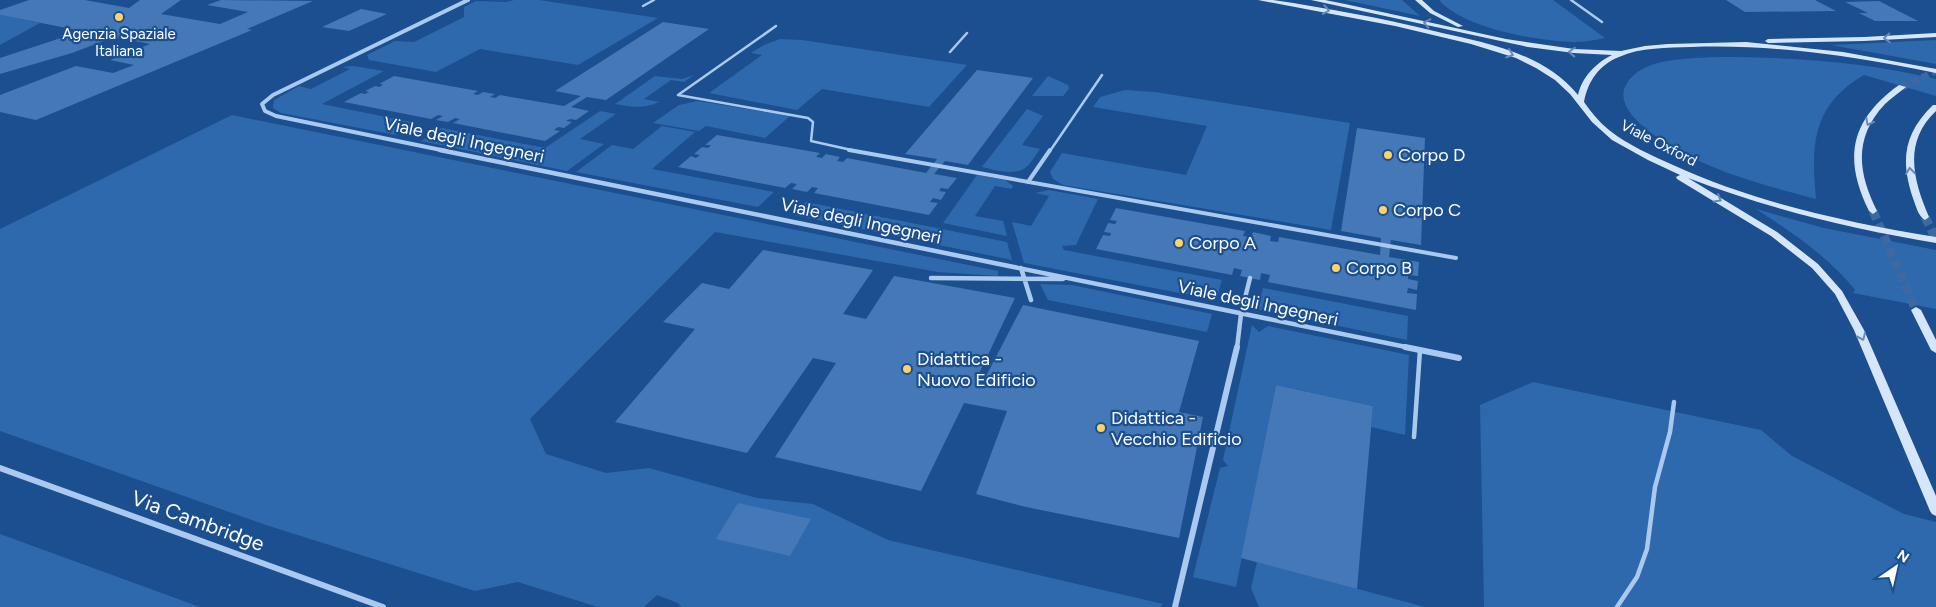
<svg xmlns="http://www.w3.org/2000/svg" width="1936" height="607" font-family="Figtree,sans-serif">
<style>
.green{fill:#2e69ad}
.building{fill:#4478b7}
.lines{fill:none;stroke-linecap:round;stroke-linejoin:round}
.secondary-tunnel-far1{stroke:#3d69a0;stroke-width:7;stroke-dasharray:7 4;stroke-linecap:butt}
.secondary-tunnel{stroke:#3d69a0;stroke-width:9;stroke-dasharray:9 4.5;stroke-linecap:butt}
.lane-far2{stroke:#a9c9ee;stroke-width:2.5}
.lane-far1{stroke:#a9c9ee;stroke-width:4}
.lane{stroke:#a9c9ee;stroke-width:4.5}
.street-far2{stroke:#a9c9ee;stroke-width:4}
.street-far1{stroke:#a9c9ee;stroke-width:4.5}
.street{stroke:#a9c9ee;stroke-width:6}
.secondary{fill:#d6e6fa;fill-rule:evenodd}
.oneway{stroke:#668bba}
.poi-dot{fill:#ffd166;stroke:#1b4f8f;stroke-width:2}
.labels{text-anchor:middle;stroke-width:4.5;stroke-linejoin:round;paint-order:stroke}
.far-poi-label{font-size:15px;fill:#fff;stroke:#1b4f8f}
.far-street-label{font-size:15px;fill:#fff;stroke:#1b4f8f}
.street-label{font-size:18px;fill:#fff;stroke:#1b4f8f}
.poi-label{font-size:18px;fill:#fff;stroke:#1b4f8f;text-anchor:start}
.near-street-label{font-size:21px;fill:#fff;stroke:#1b4f8f}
</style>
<rect width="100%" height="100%" fill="#1b4f8f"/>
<!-- green -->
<path class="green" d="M514,0H539L658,18L578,65L480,49L436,72L369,60L367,55L395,41L414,42L464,17V7L476,1L506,2Z
M1345,0H1402L1420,16Z
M1439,0H1553L1605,38C1595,40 1585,42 1574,42C1538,41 1464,29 1439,0Z
M0,15L40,23L0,45Z
M780,39L802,40L967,65L929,107L822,89L797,110L709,93L762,55L751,53L764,45Z
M1936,40V64L1831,45Z
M1718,57C1792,57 1864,62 1936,79V96L1864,75C1812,105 1811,145 1816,199C1768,186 1719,174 1676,149C1657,138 1610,109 1627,83C1633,73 1643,68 1654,64C1675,58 1697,58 1718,57Z
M353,66L384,71L322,104L416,123L396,135L281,113L273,108L274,100L299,86L311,89L350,69L342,67Z
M694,75L684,82L671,80L644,99L659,102C644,109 631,107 615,104L655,76L682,79Z
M1048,76L1068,85L1069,89L1063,96H1032Z
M1125,90L1155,92L1350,123L1331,230L1063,185L1053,179L1050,172L1062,153L1186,175L1207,126L1093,107L1100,97Z
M698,101L790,116L765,138L706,126L699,131L653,123L679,105Z
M1027,109L1043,116L1022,145L1040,149C1036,154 1031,164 1025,168C1013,176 995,170 982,167Z
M600,111L616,114L580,139L604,144L567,171L421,141L442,128L545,148Z
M232,115L998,271V276L938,272L715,232L530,419L546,454L606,473L649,468L757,498L813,504L888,540L1163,604L1160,607H681L678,603L657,595L644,607H598L518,582L475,591L266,525L0,431V229Z
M662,126L695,132L652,169L774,192L758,207L576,172L612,145L633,149Z
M977,175L1005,180L1013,186L1012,189L995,186L975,216L1003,221L1007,236L943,223Z
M1049,190L1098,199L1076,245L1062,246L1064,250L1222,280L1216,300L1024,263L1012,222L1031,226L1049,196L1035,193Z
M806,202L1007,242L1012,260L793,215Z
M1756,209L1824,228L1936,250V309L1853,293L1855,290C1829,257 1791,232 1756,209Z
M1040,284L1072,285L1212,314L1207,332L1048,300Z
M1263,288L1408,316L1407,340L1257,309Z
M1252,325L1259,332L1268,326L1409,355L1405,435L1371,427L1373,406L1276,385L1236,587L1193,577L1220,468L1228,466L1223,460Z
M1533,382L1761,430L1792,456L1904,514L1936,522V607H1484L1480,405Z
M0,534L200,607H0Z
M1257,562L1425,607H1259L1251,588Z"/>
<!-- building -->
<path class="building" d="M29,0H85L129,8L140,0H181L161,14L220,24L248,12L207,5L221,0L313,1L247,29L252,30L36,120L0,112V95L76,66L113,73L134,65L110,60L150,44L114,37L72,53L0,74V58L82,31L0,15V10Z
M1726,0H1815L1836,11L1745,12Z
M1879,1L1918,21H1875L1859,13H1868L1845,2Z
M361,9L387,14L349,31L322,27Z
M663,22L709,29L606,100L587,97L571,107L589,111L576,120L570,119L566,121L572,122L564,128L558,127L554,130L560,131L545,141L453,123L460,119L455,118L448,122L436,120L443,116L438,115L431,119L344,102L361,93L365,94L369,92L365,91L375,86L380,87L383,84H379L394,76L478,91L473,94L478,95L483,92L495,94L490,97L495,98L500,95L564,106L581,96L555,91Z
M977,70L1033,78L968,165L945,161L934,174L957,178L948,189L941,188L939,191L946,192L941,200L933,198L930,202L938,203L929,215L814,193L818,188L812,187L807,192L792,189L797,184L791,183L785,188L678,167L691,156L696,158L700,155L694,154L702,147L708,148L711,145H705L717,135L820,153L816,157L822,158L826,154L840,157L837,161L843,162L847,158L926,173L937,159L905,154Z
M1357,128L1425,138L1421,245L1391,240L1389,257L1419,262L1418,276L1408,275V279L1418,281L1417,290L1408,288L1407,293L1417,294L1416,310L1268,282L1270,275L1261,273L1260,280L1240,276L1242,270L1234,268L1232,275L1096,249L1103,235L1110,236L1111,233L1104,232L1108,223L1115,224L1117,221L1110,220L1116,208L1245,231L1243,236L1251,237L1253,232L1271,236L1270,241L1278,242L1279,237L1380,255L1381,238L1341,231Z
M763,250L873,270L843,314L866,319L894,276L1015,298L976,380L995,384L984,380L1023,305L1199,341L1179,412L1203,417L1179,538L1026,507L976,494L1007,411L964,403L921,491L775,457L836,363L813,358L747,453L615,422L695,329L663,322L702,283L729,289Z
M1276,385L1373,406L1357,589L1241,558Z
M738,503L811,519L790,556L716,539Z"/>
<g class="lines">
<!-- secondary-tunnel-far1 -->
<path class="secondary-tunnel-far1" d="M1902,87L1936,71"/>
<!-- secondary-tunnel -->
<path class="secondary-tunnel" d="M1873,211L1916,310
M1925,217L1936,239"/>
<!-- lane-far2 -->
<path class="lane-far2" d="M1571,0L1602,22
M643,6L654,0
M776,26L678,95L808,118L813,122L811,141L856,151
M950,52L967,33
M1050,151L1102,75"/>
<!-- lane-far1 -->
<path class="lane-far1" d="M849,150L1456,258
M1028,182L1050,150"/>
<!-- lane -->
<path class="lane" d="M1414,437L1420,350
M1617,607L1637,577L1647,549L1655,487L1670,432L1674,402"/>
<!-- street-far2 -->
<path class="street-far2" d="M446,151L276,116L265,111L262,104L273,95L468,0"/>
<!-- street-far1 -->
<path class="street-far1" d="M440,150L1411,348
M1021,268L1031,300
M931,278L1063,279
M1237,348L1241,314L1250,278"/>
<!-- street -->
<path class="street" d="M1405,347L1459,358
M0,468L383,607
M1175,607L1237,347"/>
<!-- secondary -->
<path class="secondary" d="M1258,0H1273C1327,8 1381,18 1434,31C1485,43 1543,52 1578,95C1582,77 1596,63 1612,55L1574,53L1528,47L1311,0H1325L1345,4L1506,39L1574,49L1621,51L1645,46L1668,44L1746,42L1843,52L1936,69V73C1855,56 1774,44 1691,47C1667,48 1641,47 1619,57C1599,65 1588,81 1584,102C1591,112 1599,122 1609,130C1628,145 1651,155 1673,165C1756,203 1846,222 1936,237V243C1851,229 1769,209 1688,178L1777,232L1818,264L1842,291L1864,330L1936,496V516L1932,514L1930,511L1854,330L1835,294L1812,268L1771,236L1677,179L1676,177L1680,175L1648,160L1612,140L1592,122L1570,94L1555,80L1536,68L1516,58L1471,44L1395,26Z
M1415,0H1422L1434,11L1463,26L1458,27L1430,13Z
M1936,33V37L1864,41L1768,43L1765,41L1768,39L1864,37Z
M1899,85L1906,87C1899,93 1891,98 1885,104C1853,138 1858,173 1877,211L1873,214L1869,211C1843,159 1850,120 1899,85Z
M1933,105H1936V111C1903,142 1913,180 1929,217L1925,220C1919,217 1916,207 1914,201C1900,162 1903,134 1933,105Z
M1916,307L1921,310L1936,340V353L1931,350L1911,310Z"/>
</g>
<!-- one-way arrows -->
<defs><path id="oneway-chevron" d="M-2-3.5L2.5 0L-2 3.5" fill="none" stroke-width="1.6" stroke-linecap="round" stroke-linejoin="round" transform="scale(1.25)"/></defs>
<g class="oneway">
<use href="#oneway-chevron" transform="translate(1326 10) rotate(10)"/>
<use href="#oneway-chevron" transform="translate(1427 23) rotate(-167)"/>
<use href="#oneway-chevron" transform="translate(1887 38) rotate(177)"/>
<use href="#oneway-chevron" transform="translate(1572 52) rotate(-176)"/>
<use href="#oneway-chevron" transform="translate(1510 54) rotate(19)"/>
<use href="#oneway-chevron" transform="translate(1869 122) rotate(118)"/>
<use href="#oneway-chevron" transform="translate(1910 171) rotate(-97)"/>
<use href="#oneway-chevron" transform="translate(1718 199) rotate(30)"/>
<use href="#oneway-chevron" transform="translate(1862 337) rotate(66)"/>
</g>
<!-- markers -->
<g class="poi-dot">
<circle cx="119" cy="17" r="5"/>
<circle cx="1388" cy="155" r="5"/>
<circle cx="1383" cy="210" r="5"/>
<circle cx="1179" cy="243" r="5"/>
<circle cx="1336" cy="268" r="5"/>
<circle cx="907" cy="369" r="5"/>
<circle cx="1101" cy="428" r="5"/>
</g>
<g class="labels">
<!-- far-poi labels -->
<g class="far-poi-label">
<text x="119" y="39">Agenzia Spaziale<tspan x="119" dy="17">Italiana</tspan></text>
</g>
<!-- far-street labels -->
<g class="far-street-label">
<text transform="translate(1659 143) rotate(27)" y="5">Viale Oxford</text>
</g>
<!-- street labels -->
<g class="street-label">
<text transform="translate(464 140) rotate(12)" y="6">Viale degli Ingegneri</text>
<text transform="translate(861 221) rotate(12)" y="6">Viale degli Ingegneri</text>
<text transform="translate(1258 303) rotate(12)" y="6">Viale degli Ingegneri</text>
</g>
<!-- poi labels -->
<g class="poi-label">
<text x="1398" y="161">Corpo D</text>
<text x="1393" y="216">Corpo C</text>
<text x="1189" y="249">Corpo A</text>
<text x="1346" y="274">Corpo B</text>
<text x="917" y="365">Didattica -<tspan x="917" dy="21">Nuovo Edificio</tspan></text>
<text x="1111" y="424">Didattica -<tspan x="1111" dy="21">Vecchio Edificio</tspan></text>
</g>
<!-- near-street labels -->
<g class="near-street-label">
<text transform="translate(198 521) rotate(20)" y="7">Via Cambridge</text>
</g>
</g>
<!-- north arrow -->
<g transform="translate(1896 567) rotate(34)" stroke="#1b4f8f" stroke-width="4" paint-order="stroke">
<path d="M0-4L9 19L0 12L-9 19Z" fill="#ffffff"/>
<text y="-8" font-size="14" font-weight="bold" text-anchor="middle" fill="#ffffff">N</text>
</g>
</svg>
